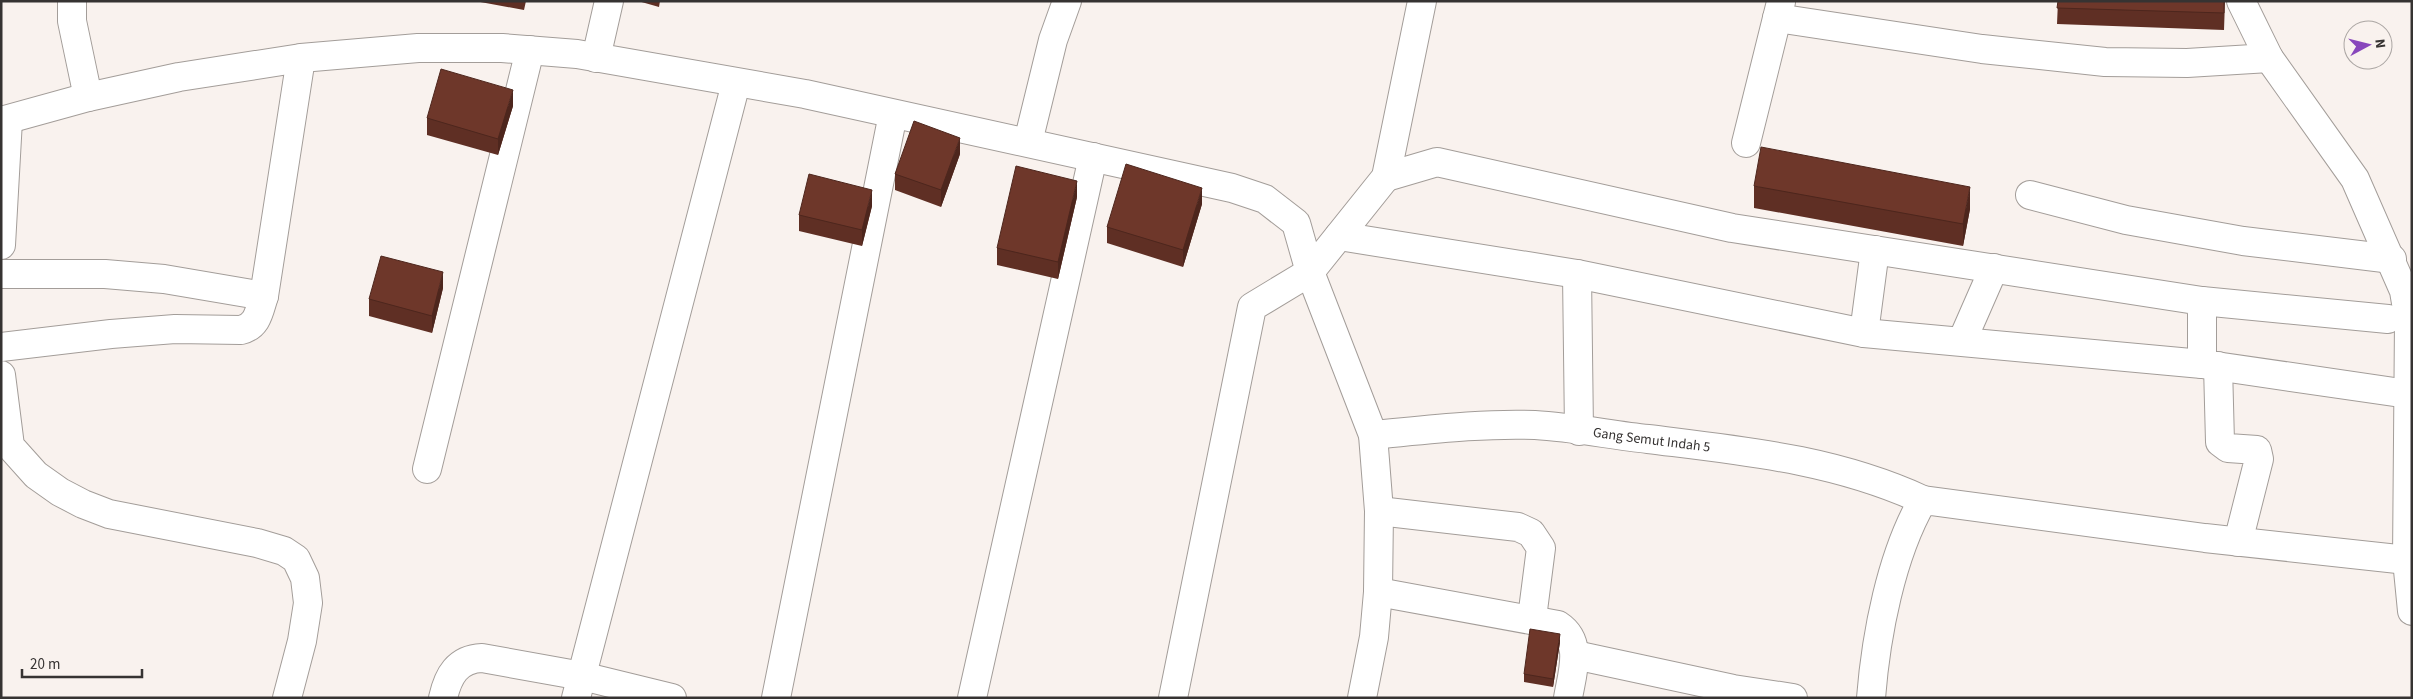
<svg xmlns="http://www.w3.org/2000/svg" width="2413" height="699" font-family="'Source Sans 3',sans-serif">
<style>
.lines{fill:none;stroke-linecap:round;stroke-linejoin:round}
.minor-casing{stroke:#a39d99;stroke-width:30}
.minor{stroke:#fff;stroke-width:28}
.wall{fill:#5f2f24}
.shaded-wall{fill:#4d261d}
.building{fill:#6e372a;stroke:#4d261d}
.labels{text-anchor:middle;stroke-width:5;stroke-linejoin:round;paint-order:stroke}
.street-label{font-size:14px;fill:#363332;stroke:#f9f2ee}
</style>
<rect width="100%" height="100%" fill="#f9f2ee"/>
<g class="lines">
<!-- minor casing -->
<g class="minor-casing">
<g id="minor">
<path d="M72,1V21L88,97"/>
<path d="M2241,1L2269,58L2355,179L2404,291L2409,321L2407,560L2412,611"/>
<path d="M1777,18L1982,49L2105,62L2187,63L2269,58"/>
<path d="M596,58L609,1"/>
<path d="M1,121L88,97L179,77L301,58L418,48H502L577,54L805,94L1232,188L1265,199L1296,223L1310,272L1373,435L1379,511L1378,592L1374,637L1362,698"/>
<path d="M1028,142L1053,40L1067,1"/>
<path d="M1746,143L1781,2"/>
<path d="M1386,177L1437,162L1732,228L2202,301V364L2408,394"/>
<path d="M2030,195L2126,220L2243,241L2392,259"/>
<path d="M1339,236L1577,274L1864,333L2202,364"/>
<path d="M1,245L8,120"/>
<path d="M1,274H105L164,279L264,296"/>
<path d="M1577,274L1579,431"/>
<path d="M2202,301L2388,319"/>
<path d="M1864,333L1875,250"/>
<path d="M1962,341L1994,268"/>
<path d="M1,347L111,334L175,329L241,330C258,326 259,311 264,296L301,58"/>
<path d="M2218,366L2220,442L2228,448L2257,450L2259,459L2238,542"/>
<path d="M1,375L10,446L36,475L60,492L83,504L109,514L257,543L284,551L296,559L305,578L308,603L302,641L287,698"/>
<path id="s1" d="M1373,435C1426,430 1481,423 1535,425C1572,427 1611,435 1648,439C1744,451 1834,459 1923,500"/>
<path d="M427,469L530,50"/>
<path d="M1379,511L1518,527L1531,533L1541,548L1532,618"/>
<path d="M1378,592L1558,625C1584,642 1572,673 1568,698"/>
<path d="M1575,655L1733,689L1793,698"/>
<path d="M443,698C448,676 457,659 482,658L582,676L672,698"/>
<path d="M576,698L736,83"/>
<path d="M776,698L893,114"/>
<path d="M972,698L1093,157"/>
<path d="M1173,698L1252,307L1310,272L1386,177L1422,1"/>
<path d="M1871,698C1876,635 1891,555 1923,500L2205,538L2407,560"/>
</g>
</g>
<!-- minor -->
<use href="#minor" class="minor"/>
</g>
<!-- wall -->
<path class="wall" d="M475,1H526L524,10Z
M638,1H660L659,7Z
M2058,1H2225L2224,30L2057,24Z
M513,106L498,155L427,135V118Z
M960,154L941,207L895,190V174Z
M1754,186L1970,209L1963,246L1754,208Z
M1077,197L1058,279L997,265V248Z
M1202,204L1183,267L1107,243V227Z
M872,206L862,246L799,231V215Z
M443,288L432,333L369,316V299Z
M1560,642L1553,687L1524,682V674Z"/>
<!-- shaded-wall -->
<path class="shaded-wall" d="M513,90V106L498,155V139Z
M960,138V154L941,207V190Z
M1077,181V197L1058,279V262Z
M1970,187V209L1963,246V224Z
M1202,188V204L1183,267V250Z
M872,190V206L862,246V230Z
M443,272V288L432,333V316Z
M1560,634V642L1553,687V679Z"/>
<!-- building -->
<path class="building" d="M2058,1H2224V13L2057,8Z
M441,69L513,90L498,139L427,118Z
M914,121L960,138L941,190L895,174Z
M1761,147L1970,187L1963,224L1754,186Z
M1126,164L1202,188L1183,250L1107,227Z
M1016,166L1077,181L1058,262L997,248Z
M809,174L872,190L862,230L799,215Z
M381,256L443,272L432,316L369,299Z
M1530,629L1560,634L1553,679L1524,674Z"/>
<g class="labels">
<!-- street labels -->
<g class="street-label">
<text dy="5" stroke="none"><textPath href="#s1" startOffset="280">Gang Semut Indah 5</textPath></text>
</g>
</g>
<!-- border -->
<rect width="2413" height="699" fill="none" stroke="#363332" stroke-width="5"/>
<!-- north arrow -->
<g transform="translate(2368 45) rotate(83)"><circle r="24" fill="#f9f2ee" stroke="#aba6a3"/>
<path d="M0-4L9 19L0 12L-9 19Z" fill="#8847bc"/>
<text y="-8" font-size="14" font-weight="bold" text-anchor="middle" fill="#363332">N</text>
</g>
<!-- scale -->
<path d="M22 669v8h120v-8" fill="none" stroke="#363332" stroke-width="2.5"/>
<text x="30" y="669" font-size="15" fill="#363332" stroke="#f9f2ee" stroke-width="4" paint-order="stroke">20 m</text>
</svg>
